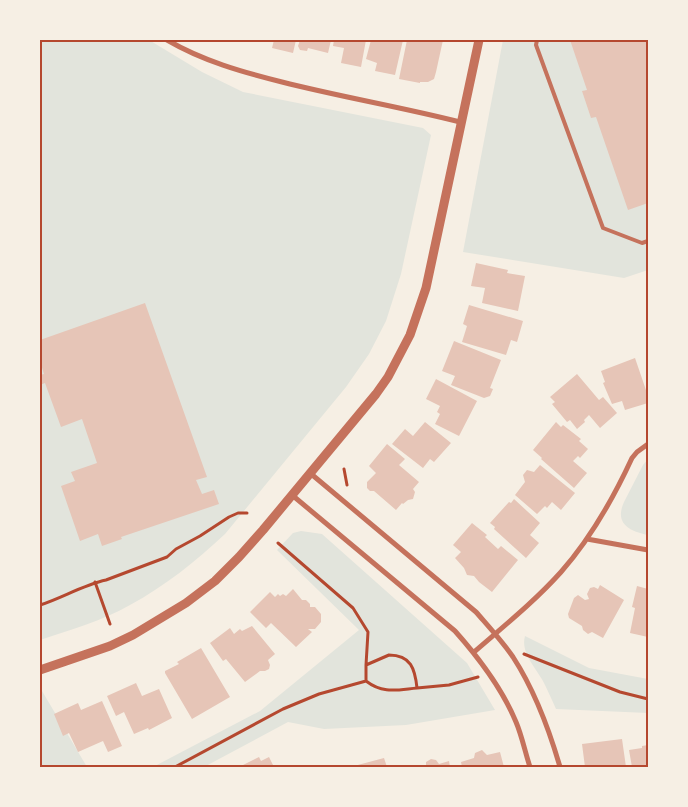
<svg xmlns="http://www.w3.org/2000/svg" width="688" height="807" font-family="Georgia,serif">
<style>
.green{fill:#e2e4dc}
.building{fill:#e6c5b7}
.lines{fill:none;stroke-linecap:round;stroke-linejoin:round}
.path{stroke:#b5482f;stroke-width:3}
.service{stroke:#c5725c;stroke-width:4}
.minor{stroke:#c5725c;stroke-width:5}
.tertiary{stroke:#c5725c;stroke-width:9}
.neatline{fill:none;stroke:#b5482f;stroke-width:2}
</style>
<rect width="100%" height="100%" fill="#f6efe4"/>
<!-- green -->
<path class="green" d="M40,40H149L202,72L243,92L423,128L431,135L401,274L386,321L369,354L346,387L225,534C195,562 165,586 130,605C102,621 70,630 40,640Z
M503,40H648V270L624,278L463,252Z
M648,459V535C630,531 614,524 624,502L643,465Z
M301,531L322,534L467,663L495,710L406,725L324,729L288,722L204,767H153L260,711L359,630L277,550L293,533Z
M525,636L589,668L648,679V713L556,709C552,700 548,691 544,683C537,669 520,653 525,636Z
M40,691H42L87,767H40Z"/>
<!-- building -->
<path class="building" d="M274,40H296L293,53L272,48Z
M300,40H331L328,53L308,48L307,51L300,50L298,46Z
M334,40H366L361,67L341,63L344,48L333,46Z
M371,40H403L395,75L375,71L377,63L366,59Z
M407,40H443L436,72L434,79L428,82H420V83L399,79Z
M570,40H648V203L628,210L596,117L591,118L582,91L587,90Z
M476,263L508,270L507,273L525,276L518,311L482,303L485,288L471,286Z
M145,303L207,477L196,480L202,494L214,490L219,504L121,537L122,539L102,546L98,534L80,541L61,486L75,481L71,472L97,463L82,419L61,427L45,383L40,385V375L44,374L40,361V340Z
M469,305L523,321L517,342L511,340L506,355L462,342L467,326L463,324Z
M454,341L501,360L490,388L493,389L490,396L484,398L451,385L455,376L442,371Z
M635,358L648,396V403L625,410L622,401L612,404L603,383L605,382L601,371Z
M577,374L599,400L603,397L617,413L600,428L589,415L584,420L585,422L577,429L570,420L567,422L552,404L555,402L550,397Z
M436,379L477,401L459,436L435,424L440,414L437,412L440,406L426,399Z
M425,422L451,443L434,462L430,459L423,468L392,444L405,429L413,436Z
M556,422L561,427L563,425L581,439L579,441L588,449L580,458L578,456L573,461L587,473L574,488L541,459L542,458L533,450Z
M387,444L405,459L399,465L419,482L413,489L415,492L413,499L408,500L403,504L402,503L396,510L374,491H370L367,488V482L376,473L369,466Z
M540,465L575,493L561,510L552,502L547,508L545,506L537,514L515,495L525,482L523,475L527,470L534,472Z
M514,499L540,523L530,535L539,543L526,558L494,529L495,527L490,523L509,502L511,503Z
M472,523L487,535L485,537L498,549L501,546L518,560L492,592L479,582L474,576L467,575L464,568L455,558L461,552L453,545Z
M600,585L624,600L603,638L592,632L588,634L583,630L582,626L569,618L568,614L574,598L578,595L585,600L589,599L587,594L590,588L594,587L598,589Z
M637,586L648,589V637L630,633L635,608L632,607Z
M293,589L302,600H306L310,604V607H315L321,614V622L315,629H308L312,632L296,647L271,623L266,628L250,612L270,592L275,597L278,594L280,596L283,594L286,596Z
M252,626L275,654L268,660L270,665L269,669L265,671H260L245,682L226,659L223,661L210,643L230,628L234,634L240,629L242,631Z
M201,648L230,697L192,719L165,673V671L179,664L177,662Z
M136,683L142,696L159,689L172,718L149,730L148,728L134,734L124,712L116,716L107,696Z
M102,701L122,746L108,752L103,741L78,752L69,733L63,736L54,714L78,703L81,710Z
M622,739L626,767H585L582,744Z
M648,745V767H632L629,750L642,748V746Z
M482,750L487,755L500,752L504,767H462L461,762L474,758L475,753Z
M259,757L261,761L269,757L274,767H244L243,765Z
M384,758L387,767H354V766Z
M431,759L436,760L439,764L449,761L450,767H426V762Z"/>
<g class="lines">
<!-- path -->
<path class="path" d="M344,469L347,485
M278,543L353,608L368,632L366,665
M95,582L110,624
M40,605C62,598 83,585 106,580L167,557L176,549L200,536L229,517L238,513H247
M524,654L620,692L648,699
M389,655C411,655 415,669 417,688C396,690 383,694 366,681V665Z
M417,688L449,685L478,677
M175,767L283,709L319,694L366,681"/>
<!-- service -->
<path class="service" d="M537,40L536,45L603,228L642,243L648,241"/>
<!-- minor -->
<path class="minor" d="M167,40C203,61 242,72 282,82C341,97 401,107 460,122
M310,473L476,612C489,627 502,641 513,657C535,691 549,729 560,767
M292,495L455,631C479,658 502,688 516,722C522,736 525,752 530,767
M587,539L648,550
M474,652C504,626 535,601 561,572C591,538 613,499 632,458L637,452L648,444"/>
<!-- tertiary -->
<path class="tertiary" d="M40,670L110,646L133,635L186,603L215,581L239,557L263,530L376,394L388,377L410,335L426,288L479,40"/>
</g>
<!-- border -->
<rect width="688" height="807" fill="none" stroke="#f6efe4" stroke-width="82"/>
<rect x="41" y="41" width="606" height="725" class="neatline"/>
</svg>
